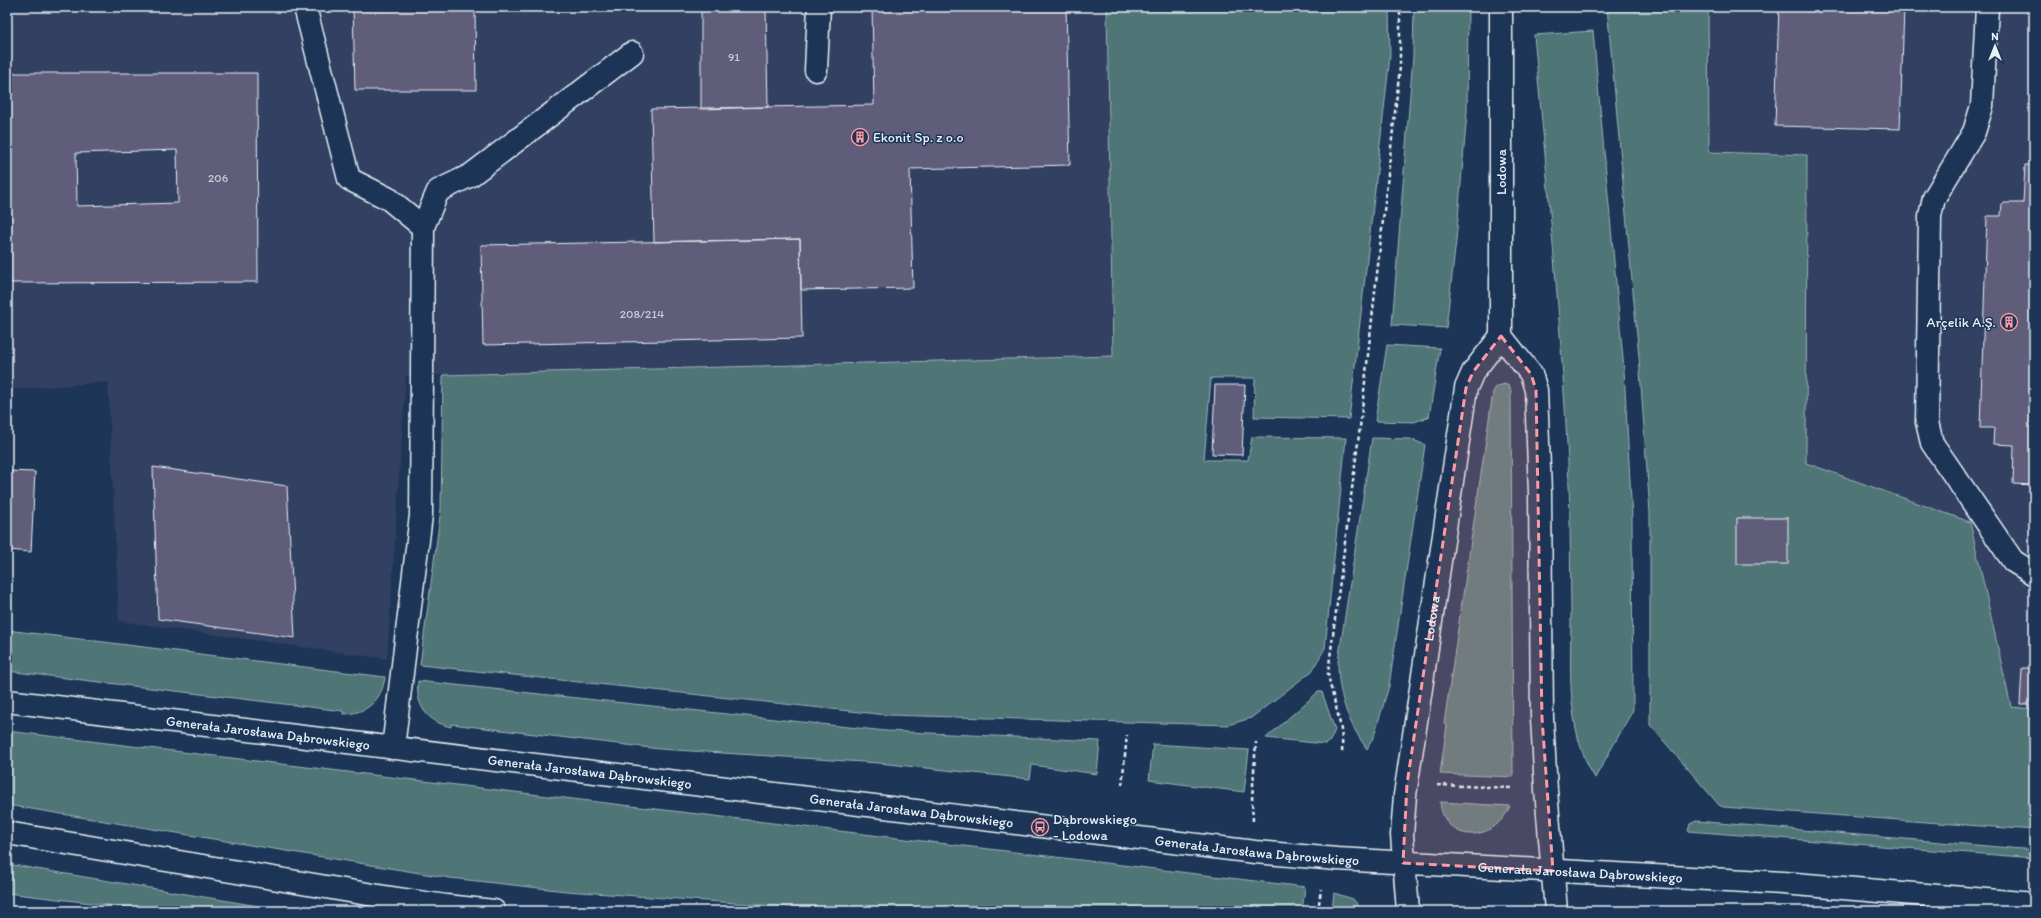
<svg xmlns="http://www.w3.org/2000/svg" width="2041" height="918" font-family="Itim,sans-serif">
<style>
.built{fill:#314162}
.green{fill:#507577;stroke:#9cb3b8}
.building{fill:#615d7a;stroke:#e8f1f8;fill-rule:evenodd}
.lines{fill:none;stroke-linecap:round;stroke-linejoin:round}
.minor-casing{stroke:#e8f1f8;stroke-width:25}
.major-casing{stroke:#e8f1f8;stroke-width:25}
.path{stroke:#e8f1f8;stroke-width:2.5;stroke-dasharray:4 3;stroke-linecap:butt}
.minor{stroke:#1d3557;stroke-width:22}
.major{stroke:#1d3557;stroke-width:22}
.marked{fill:#ff9aa2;fill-opacity:0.2;stroke:#ff9aa2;stroke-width:3;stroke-dasharray:8 5;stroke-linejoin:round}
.labels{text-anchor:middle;stroke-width:3;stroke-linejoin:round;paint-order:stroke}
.number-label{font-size:12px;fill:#c6ccd8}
.poi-label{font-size:14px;fill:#e8f1f8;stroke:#1d3557;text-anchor:start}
.street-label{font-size:14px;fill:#e8f1f8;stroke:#1d3557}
</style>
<rect width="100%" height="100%" fill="#1d3557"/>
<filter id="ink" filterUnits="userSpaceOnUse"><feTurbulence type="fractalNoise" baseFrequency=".025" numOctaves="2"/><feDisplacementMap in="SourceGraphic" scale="8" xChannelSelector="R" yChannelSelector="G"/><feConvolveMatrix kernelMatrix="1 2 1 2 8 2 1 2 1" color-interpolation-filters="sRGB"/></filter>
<g filter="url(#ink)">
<!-- built -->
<path class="built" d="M7,7H1107L1113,356L406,376L387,659L119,621L108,382L7,390Z
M1708,7H2034V709L2011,708L1970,522L1806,463L1807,155L1708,152Z"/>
<!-- green -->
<path class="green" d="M1107,7H1389L1390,56L1349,419L1254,417L1255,378H1211L1204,460H1248L1252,437L1346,438L1325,648L1312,671L1251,718L1228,725L887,715L420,665L441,509L443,375L1113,356Z
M1414,7H1468L1467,113L1456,241L1446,328L1392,325L1413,56Z
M1607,7H1708L1709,152L1807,155L1806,463L1970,522L2011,707L2034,709V830L1723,807L1719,805L1650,725V513L1639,357Z
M1593,31L1624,370L1632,518L1633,710L1595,778C1565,730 1571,668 1571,613C1570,563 1571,513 1568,462C1561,320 1547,177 1534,35Z
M1387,345L1440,348L1429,417L1414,422L1375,421Z
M1504,384L1509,386L1511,391L1513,777L1440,774L1447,725L1444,724L1493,392L1496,387Z
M1372,438L1411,439L1425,445L1389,686L1374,736L1367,749C1348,723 1338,695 1338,662Z
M7,630L385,677C382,700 367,714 343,714V711L7,671Z
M418,681L886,731L1100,741L1097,774L1032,765L1030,779L879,763L660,749L451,724V727C427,722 415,705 418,681Z
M1318,692H1322L1335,730L1330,741L1325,744L1266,738Z
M7,731L1305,887L1302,911H847L566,891L450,878L7,805Z
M1153,744L1249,750L1244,792L1149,780Z
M1440,802L1510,806C1494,844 1444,844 1440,802Z
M1696,821L2034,850V858L1688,831L1690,824Z
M7,864L288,911H159L7,893Z
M1334,893L1353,899L1363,911H1332Z"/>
<!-- building -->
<path class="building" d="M353,7H475L476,90H355Z
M701,7H766L768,107L701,109Z
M872,7H1066L1070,165L910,169L913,288L801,290L800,239L654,242L651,109L874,105Z
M1779,7H1904L1900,129L1775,126Z
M7,73H257L258,282L7,283ZM177,150L178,203L77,206L76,153Z
M2025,165H2034V542H2032L2034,485L2013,484L2014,445L1993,444L1994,428H1980L1987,216H2001L2002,203H2023Z
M800,239L802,338L483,345L481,245Z
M1215,385H1245L1242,455L1212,454Z
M153,467L287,486L295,638L158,619Z
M7,471L35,472L31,552L7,550Z
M1737,518H1788V564H1737Z
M2022,668H2034V704H2020Z"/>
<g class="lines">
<!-- minor casing -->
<g class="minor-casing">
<g id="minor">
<path d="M305,7L349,179L389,199L423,227"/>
<path d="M1501,7V336L1531,374L1536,390L1540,493L1542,718L1546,790L1556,911"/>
<path d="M1987,7L1982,106L1974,132L1934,198L1930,216L1927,422L1932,443L2013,561L2034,574"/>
<path d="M816,70L819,7"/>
<path d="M393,748L421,515L423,227L438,191L471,175L632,53"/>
<path id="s1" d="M1408,911L1402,835L1405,795L1466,388L1473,372L1501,336"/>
</g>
</g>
<!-- major casing -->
<g class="major-casing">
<g id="major">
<path id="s2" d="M7,701L1255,852L1337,859L1783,883L2034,904"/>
<path d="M7,833L385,897L446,906L494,911"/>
</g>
</g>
<!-- path -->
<path class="path" d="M1342,752C1344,724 1332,700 1328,673L1360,427L1400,67V7
M1122,785L1127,735
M1437,785L1512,788
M1253,821L1252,799L1256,742
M1318,911L1321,889"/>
<!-- minor -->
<use href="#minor" class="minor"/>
<!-- major -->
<use href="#major" class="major"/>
</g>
</g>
<!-- marked area -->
<path class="marked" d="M1501,336L1531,374L1536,390L1542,718L1553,871L1403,863L1407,784L1466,388L1473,372Z"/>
<!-- icons -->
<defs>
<g id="building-ring" transform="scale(0.9)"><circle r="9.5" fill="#1d3557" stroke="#ff9aa2" stroke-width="1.5"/><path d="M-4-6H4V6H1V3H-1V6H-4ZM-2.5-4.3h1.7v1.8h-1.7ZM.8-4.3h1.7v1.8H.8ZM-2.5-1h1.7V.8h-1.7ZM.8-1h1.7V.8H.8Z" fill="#ff9aa2"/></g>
<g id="bus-ring" transform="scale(0.9)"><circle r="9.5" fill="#1d3557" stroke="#ff9aa2" stroke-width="1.5"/><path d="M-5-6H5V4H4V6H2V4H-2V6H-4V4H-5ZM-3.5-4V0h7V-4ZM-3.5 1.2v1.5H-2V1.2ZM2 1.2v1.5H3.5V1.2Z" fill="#ff9aa2"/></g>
</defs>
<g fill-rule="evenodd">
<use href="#building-ring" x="860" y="137"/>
<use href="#building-ring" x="2009" y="322"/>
<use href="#bus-ring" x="1040" y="827"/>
</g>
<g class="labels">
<!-- number labels -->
<g class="number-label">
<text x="734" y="61">91</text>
<text x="218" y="182">206</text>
<text x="642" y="318">208/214</text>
</g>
<!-- poi labels -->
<g class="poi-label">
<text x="873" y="142">Ekonit Sp. z o.o</text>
<text x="1996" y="327" text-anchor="end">Arçelik A.Ş.</text>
<text x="1053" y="824">Dąbrowskiego<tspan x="1053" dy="16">- Lodowa</tspan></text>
</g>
<!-- street labels -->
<g class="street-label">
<text transform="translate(1501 172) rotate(-90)" y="5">Lodowa</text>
<text dy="5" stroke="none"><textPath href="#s1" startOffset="295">Lodowa</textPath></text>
<text dy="5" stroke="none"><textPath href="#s2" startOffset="263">Generała Jarosława Dąbrowskiego</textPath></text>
<text dy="5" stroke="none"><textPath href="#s2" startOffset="587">Generała Jarosława Dąbrowskiego</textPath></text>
<text dy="5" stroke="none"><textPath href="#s2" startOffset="911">Generała Jarosława Dąbrowskiego</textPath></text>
<text dy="5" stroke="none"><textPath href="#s2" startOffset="1259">Generała Jarosława Dąbrowskiego</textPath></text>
<text dy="5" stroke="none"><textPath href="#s2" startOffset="1583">Generała Jarosława Dąbrowskiego</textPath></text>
</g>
</g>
<!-- margin -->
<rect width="2041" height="918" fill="none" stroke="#1d3557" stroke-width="24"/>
<rect x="12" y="12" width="2017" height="894" fill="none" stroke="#e8f1f8" stroke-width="1.5" filter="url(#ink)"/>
<!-- north arrow -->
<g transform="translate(1995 46)" stroke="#1d3557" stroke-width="3" paint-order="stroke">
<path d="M0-3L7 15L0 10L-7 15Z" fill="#e8f1f8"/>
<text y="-6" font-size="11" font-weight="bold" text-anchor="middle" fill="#e8f1f8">N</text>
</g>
</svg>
